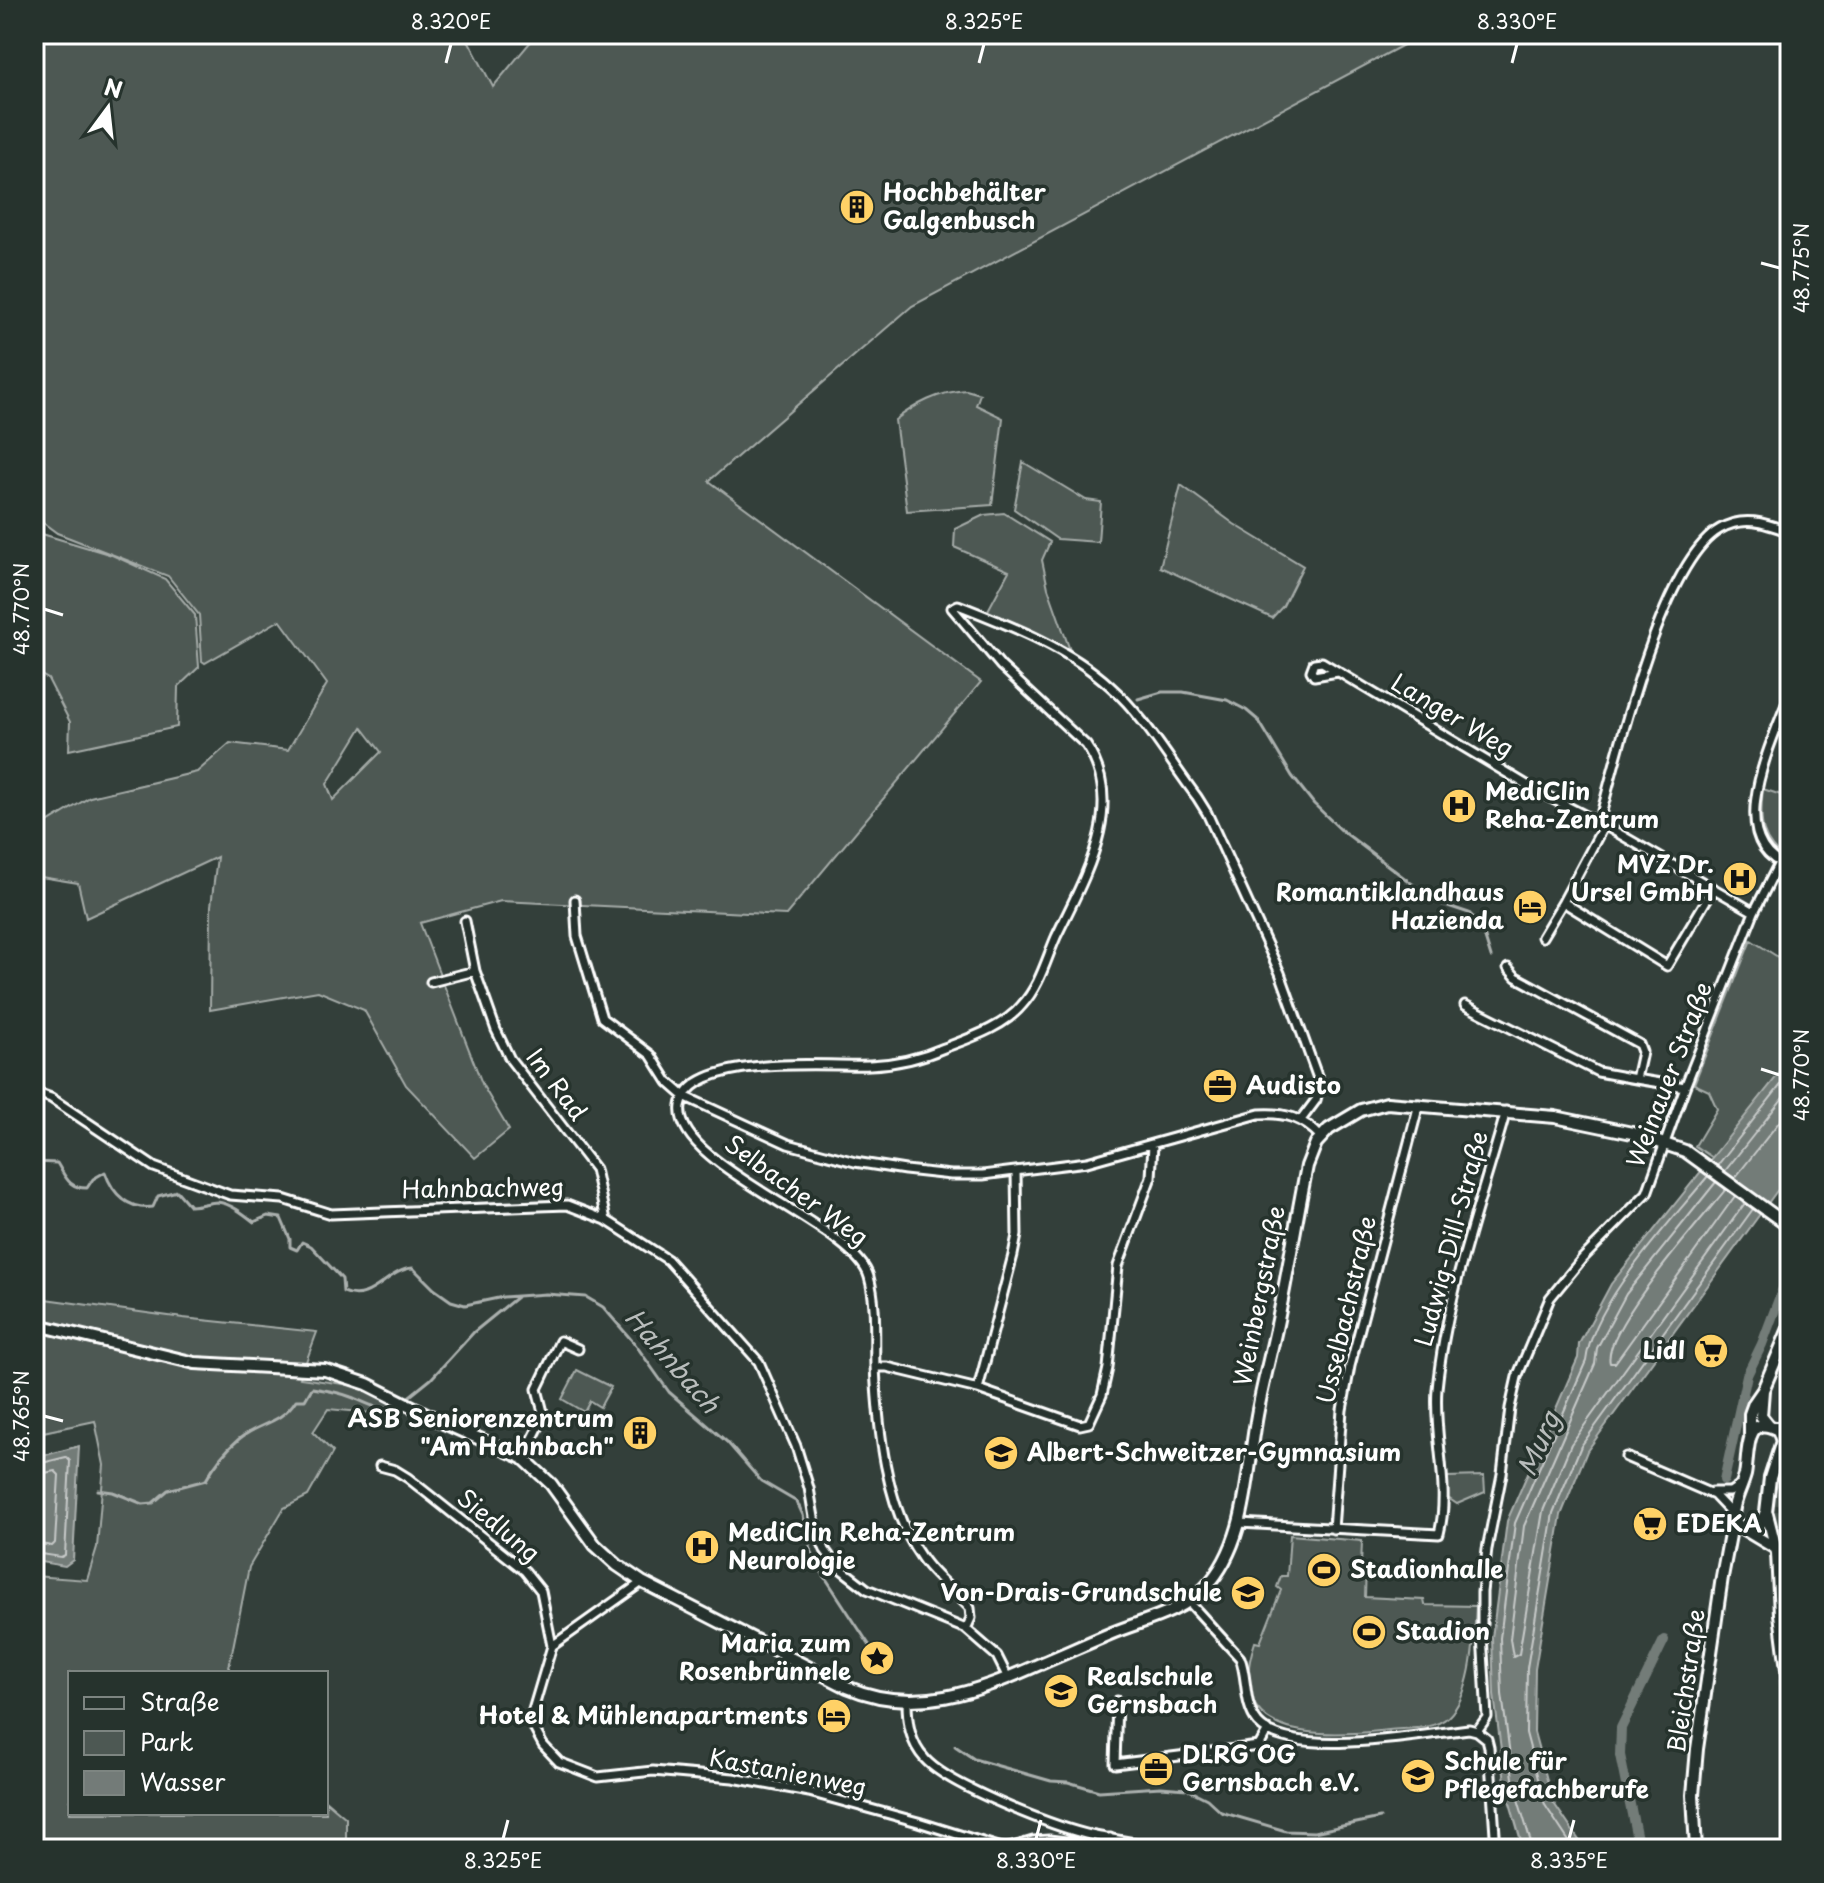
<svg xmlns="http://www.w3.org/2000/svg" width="1824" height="1883" font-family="'Playpen Sans',sans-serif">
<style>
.green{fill:#4d5853;stroke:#a6aca9;stroke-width:2;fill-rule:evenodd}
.water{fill:#737b78;stroke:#abb0ae;stroke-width:2}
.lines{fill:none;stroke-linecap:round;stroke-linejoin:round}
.shore{stroke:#c7cac9;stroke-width:2}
.stream{stroke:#abb0ae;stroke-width:3}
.canal{stroke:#737b78;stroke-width:10}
.primary-tunnel{stroke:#47524e;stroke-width:12;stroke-dasharray:12 6;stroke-linecap:butt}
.street-casing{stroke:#fff;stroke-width:13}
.secondary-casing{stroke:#fff;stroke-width:16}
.street{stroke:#26332d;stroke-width:7}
.secondary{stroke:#26332d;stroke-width:10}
.ticks{fill:none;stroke:#fff;stroke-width:3}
.labels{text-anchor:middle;stroke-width:7;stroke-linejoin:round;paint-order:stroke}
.poi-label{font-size:24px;font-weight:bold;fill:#fff;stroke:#26332d;text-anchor:start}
.street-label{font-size:24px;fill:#fff;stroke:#26332d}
.water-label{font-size:26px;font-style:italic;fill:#b9bdbc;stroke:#26332d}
.neatline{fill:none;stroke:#fff;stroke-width:3}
.ticks-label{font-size:20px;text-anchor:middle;fill:#fff}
</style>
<rect width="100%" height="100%" fill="#333f3a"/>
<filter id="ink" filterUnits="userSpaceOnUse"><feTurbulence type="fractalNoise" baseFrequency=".0125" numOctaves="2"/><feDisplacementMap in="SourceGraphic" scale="16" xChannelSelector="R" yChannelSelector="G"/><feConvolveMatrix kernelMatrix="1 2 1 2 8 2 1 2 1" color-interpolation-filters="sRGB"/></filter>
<g filter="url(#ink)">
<!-- green -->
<path class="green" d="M46,34H465L493,87L537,34H1424L912,306L709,481L981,682L786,915L501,901L420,923L483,1086L509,1130L475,1158L406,1085L364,1010L318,991L210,1010L211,906L217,857L86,918L78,883L34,876V844L41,827L90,797L197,772L230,743L288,750L327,684L280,620L205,663L202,661L199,615L168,576L57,533L34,516V61ZM362,727L381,752L333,800L327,784Z
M966,390L980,394L976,405L1003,418L992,505L907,511L895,420C916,404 938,392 966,390Z
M1023,462L1086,500L1101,502L1098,542L1057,539L1014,509Z
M1181,485L1234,524L1303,566L1283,606L1272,618L1160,567Z
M1004,513L1050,542L1042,560L1048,588L1072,656L986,614L1009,571L954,547L955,529L984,515Z
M34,525H40V538L42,534L112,555L165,579L195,615L199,667L178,687L177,727L69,750L70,722L48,679L34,671Z
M1763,789L1790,798V863C1760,842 1759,823 1763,789Z
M1751,940L1778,957L1790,955V1060L1713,1158L1695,1146L1717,1109L1709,1091L1694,1084Z
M38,1298L183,1318L317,1332L300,1378L372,1388L392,1402L383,1414L328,1409L313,1432L333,1452L308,1496L284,1508L249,1567L228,1673H70V1813H326V1801L346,1818V1849H34V1576L87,1580L97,1547L104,1465L95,1421L34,1434V1301Z
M577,1370L611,1387L600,1407L590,1401L584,1412L562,1399Z
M1484,1476L1485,1492L1457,1504L1448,1498L1447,1477Z
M1290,1535L1362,1541L1361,1566H1366L1365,1597L1424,1600L1425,1605L1476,1606C1474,1638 1473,1694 1448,1717C1434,1730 1407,1728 1389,1730C1321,1738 1221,1742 1255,1642L1260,1643L1281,1590L1277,1587L1281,1576H1287Z"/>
<!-- water -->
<path class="water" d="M1790,1060V1173L1587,1451L1561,1515L1535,1669L1534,1732L1553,1802L1585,1849H1527L1521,1841L1506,1789L1494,1695L1492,1638L1507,1521L1578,1358L1579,1344L1611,1284Z
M79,1446L73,1560L65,1566L34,1561V1458Z"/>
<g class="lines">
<!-- shore -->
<path class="shore" d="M1717,1166L1790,1073
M1725,1171L1790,1089
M1735,1178L1790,1108
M1716,1182L1626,1294L1597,1348L1595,1364L1524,1526L1510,1639L1513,1657L1519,1654L1543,1511L1571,1444L1745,1203
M1726,1189C1703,1218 1601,1331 1610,1363H1615L1735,1196
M34,1465L66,1457L70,1461L65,1555L61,1557L34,1553
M34,1475L55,1471L59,1475L55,1543L52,1546L34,1543
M1533,1849L1514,1786L1502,1694L1500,1638L1515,1523L1586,1361C1593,1302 1670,1223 1708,1176
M1574,1849L1545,1805L1526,1733L1527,1668L1553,1513L1581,1446L1753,1209"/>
<!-- stream -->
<path class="stream" d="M1138,699L1162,692H1183L1227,700L1246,710L1259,721L1292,776L1314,804L1340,829L1436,902L1469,913L1481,925L1491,957
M34,1162L57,1163C66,1177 68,1188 87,1188L93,1179L105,1172C113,1195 129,1210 153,1207L158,1196L177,1191L190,1206C199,1206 210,1202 217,1202C230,1203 244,1214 254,1222L268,1216L281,1218L290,1239V1247L297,1250L302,1242L311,1246L342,1279L343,1292C371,1305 387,1269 413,1268L434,1289L451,1301L465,1305L503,1297L546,1294L586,1297L603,1307L635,1344L669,1392L727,1442L761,1481L797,1502L803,1515L811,1550L819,1568L870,1646
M405,1400L431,1379L474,1332L517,1297
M98,1490L113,1492L143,1504L153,1503L168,1490L206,1480C214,1465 226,1450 239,1439C259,1422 280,1425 296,1400H305L312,1388C325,1390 339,1392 351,1397C365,1402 375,1410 390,1408
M955,1746L974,1759L1051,1781L1068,1782L1099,1791L1161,1787L1187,1789L1207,1799L1221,1812L1286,1831L1314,1832L1380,1818"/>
<!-- canal -->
<path class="canal" d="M1777,1173L1790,1213
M1724,1480L1747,1375L1762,1344L1785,1283L1790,1261
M1639,1849L1620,1755L1621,1728L1664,1640"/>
<!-- primary-tunnel -->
<path class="primary-tunnel" d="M1774,1541L1782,1459L1790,1430
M1784,1679L1790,1726"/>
<!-- street casing -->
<g class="street-casing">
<path id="street" d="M1338,672L1314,676L1311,671L1314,663L1322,662L1537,791L1604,825L1754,912
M1790,694C1773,740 1720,843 1790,867
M1599,822C1617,757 1661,562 1720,529C1744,515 1765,523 1790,532
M1604,825L1563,902L1667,966L1713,889
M575,900L577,936L602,1018L651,1055L668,1082L684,1096L788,1144L855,1162L905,1170L951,1175H983L1087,1162L1259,1114C1285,1112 1303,1118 1321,1137
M465,921L475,971L496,1030L510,1059L595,1169L606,1220
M1542,937L1563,902
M1508,968L1516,977L1639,1044L1642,1052L1636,1079L1685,1087
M431,982L475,971
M1465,1005L1598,1072L1636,1079
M34,1092L51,1098L154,1167L230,1195L283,1199L331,1214L567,1205L606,1220L668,1260L759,1362L796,1446L809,1488L816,1529L825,1550L836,1565L867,1589L966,1629L997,1656L1008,1678
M875,1367H887L978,1389L1080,1425L1089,1423L1102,1395L1108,1368L1118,1266L1151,1177L1153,1145
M978,1389L1013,1255L1017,1235L1016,1172
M1775,1427L1782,1425L1790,1415
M1626,1457L1714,1495L1732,1514
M523,1458L544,1416L537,1389L560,1341L578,1349
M380,1466L395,1470L408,1478L525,1571L541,1591L552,1646
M1712,1492H1730L1740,1485
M1239,1523L1439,1534C1451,1487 1433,1436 1437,1389C1446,1296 1481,1201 1506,1111
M1333,1529L1342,1410L1350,1366L1419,1104
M642,1582L552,1646L533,1710L535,1730L543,1745L559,1762L598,1777L653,1771L733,1778L809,1792L918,1822L1005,1849
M1189,1602L1240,1658C1248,1678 1243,1705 1258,1723C1291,1760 1424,1734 1469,1729L1477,1731
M966,1629L971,1618L970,1608C954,1590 934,1577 921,1557C885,1506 878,1427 875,1367C874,1338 877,1305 869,1277C855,1225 672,1166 681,1106C689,1052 830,1067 870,1065C895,1064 921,1058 944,1048C970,1038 1004,1027 1022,1005C1039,987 1046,960 1056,937C1083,880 1128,806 1086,745L1001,666L952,608L958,605C1011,626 1067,647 1110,686C1145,717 1169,760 1197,797L1207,813L1280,973L1320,1084L1316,1100L1301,1120
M907,1701C907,1722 910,1743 925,1759C948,1785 1050,1825 1086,1834C1110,1840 1135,1841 1158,1849
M1117,1701L1115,1764L1259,1746L1268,1730
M1477,1731L1487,1717L1482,1635V1592L1487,1549L1502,1474L1510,1408L1517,1377L1550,1298L1582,1259L1647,1193L1685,1087L1754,912L1779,863
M1477,1731L1487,1739L1489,1747L1496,1849
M1006,1849L1033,1841L1049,1840L1099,1846L1110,1838"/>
</g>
<!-- secondary casing -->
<g class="secondary-casing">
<path id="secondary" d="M34,1324L195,1363L325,1370L367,1384L446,1424L523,1458L551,1484L595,1545L617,1565L642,1582L847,1687C914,1716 977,1692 1040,1664C1064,1654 1088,1643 1112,1633C1144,1620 1180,1613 1205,1588C1250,1541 1246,1465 1259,1405C1265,1375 1273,1345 1279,1315C1289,1266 1297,1216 1307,1166L1316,1143L1329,1129L1361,1110L1387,1103L1555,1117L1632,1133L1685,1151L1790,1227
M1763,1390L1761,1416L1769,1426
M1750,1435V1414L1754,1403L1763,1390L1790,1326
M1767,1514L1777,1553L1780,1614L1790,1693
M1745,1529L1759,1526L1766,1512L1770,1478L1782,1441L1778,1430C1743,1411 1749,1457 1745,1475C1741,1490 1732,1503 1733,1519L1740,1527L1790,1557
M1696,1849L1693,1795L1697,1749L1722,1577L1733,1519"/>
</g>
<!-- street -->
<use href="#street" class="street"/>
<!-- secondary -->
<use href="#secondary" class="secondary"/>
</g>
</g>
<!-- ticks -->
<path class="ticks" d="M446,63L451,44M979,63L984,44M1512,63L1517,44M1761,263L1780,268M44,609L63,615M1761,1069L1780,1075M44,1416L63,1421M503,1839L508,1820M1036,1839L1041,1820M1569,1839L1574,1820"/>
<!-- icons -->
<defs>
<g id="building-disc" transform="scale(1.8)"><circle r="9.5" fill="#ffd166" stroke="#26332d"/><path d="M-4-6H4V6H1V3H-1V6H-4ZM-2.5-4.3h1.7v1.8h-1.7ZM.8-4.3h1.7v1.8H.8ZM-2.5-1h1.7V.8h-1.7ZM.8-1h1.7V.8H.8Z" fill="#111"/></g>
<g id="hospital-disc" transform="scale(1.8)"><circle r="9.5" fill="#ffd166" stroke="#26332d"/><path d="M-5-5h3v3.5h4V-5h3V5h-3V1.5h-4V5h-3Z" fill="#111"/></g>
<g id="hotel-disc" transform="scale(1.8)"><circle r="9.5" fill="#ffd166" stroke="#26332d"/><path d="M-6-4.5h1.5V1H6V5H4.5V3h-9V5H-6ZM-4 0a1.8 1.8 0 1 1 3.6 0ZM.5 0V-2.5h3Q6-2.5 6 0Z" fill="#111"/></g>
<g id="office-disc" transform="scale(1.8)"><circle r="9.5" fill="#ffd166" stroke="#26332d"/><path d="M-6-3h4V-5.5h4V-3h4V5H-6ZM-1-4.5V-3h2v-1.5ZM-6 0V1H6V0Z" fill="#111"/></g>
<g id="supermarket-disc" transform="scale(1.8)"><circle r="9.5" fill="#ffd166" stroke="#26332d"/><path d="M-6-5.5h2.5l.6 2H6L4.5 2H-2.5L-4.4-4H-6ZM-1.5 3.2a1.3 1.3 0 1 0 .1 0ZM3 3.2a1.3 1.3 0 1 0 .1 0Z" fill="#111"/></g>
<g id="school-disc" transform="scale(1.8)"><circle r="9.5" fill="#ffd166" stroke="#26332d"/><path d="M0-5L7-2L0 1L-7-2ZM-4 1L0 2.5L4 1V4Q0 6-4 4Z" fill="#111"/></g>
<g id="stadium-disc" transform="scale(1.8)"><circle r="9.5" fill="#ffd166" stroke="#26332d"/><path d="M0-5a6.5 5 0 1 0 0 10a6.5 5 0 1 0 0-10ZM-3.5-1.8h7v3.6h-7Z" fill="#111"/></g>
<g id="sight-disc" transform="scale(1.8)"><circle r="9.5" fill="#ffd166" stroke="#26332d"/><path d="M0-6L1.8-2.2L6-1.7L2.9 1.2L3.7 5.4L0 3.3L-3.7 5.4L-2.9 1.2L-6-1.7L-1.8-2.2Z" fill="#111"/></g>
</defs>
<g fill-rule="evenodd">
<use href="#building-disc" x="857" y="207"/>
<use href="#hospital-disc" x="1459" y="806"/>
<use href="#hospital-disc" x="1740" y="879"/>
<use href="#hotel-disc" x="1530" y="907"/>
<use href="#office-disc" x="1220" y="1086"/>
<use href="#supermarket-disc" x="1711" y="1351"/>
<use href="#building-disc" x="640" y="1433"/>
<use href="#school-disc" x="1001" y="1453"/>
<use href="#supermarket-disc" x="1650" y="1524"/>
<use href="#hospital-disc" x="702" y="1547"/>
<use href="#stadium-disc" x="1324" y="1570"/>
<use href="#school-disc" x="1248" y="1593"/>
<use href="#stadium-disc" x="1369" y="1632"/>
<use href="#sight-disc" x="877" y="1658"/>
<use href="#school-disc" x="1061" y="1691"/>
<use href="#hotel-disc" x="834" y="1716"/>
<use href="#office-disc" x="1156" y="1769"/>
<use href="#school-disc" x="1418" y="1776"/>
</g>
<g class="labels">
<!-- poi labels -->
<g class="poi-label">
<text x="883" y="201">Hochbehälter<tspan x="883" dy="28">Galgenbusch</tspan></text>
<text x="1485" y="800">MediClin<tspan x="1485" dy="28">Reha-Zentrum</tspan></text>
<text x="1714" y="873" text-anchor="end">MVZ Dr.<tspan x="1714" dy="28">Ursel GmbH</tspan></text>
<text x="1504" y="901" text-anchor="end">Romantiklandhaus<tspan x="1504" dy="28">Hazienda</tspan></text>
<text x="1246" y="1094">Audisto</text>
<text x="1685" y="1359" text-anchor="end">Lidl</text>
<text x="614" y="1427" text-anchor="end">ASB Seniorenzentrum<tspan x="614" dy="28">"Am Hahnbach"</tspan></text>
<text x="1027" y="1461">Albert-Schweitzer-Gymnasium</text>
<text x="1676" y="1532">EDEKA</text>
<text x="728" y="1541">MediClin Reha-Zentrum<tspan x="728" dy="28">Neurologie</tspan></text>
<text x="1350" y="1578">Stadionhalle</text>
<text x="1222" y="1601" text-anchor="end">Von-Drais-Grundschule</text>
<text x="1395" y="1640">Stadion</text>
<text x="851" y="1652" text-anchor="end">Maria zum<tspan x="851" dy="28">Rosenbrünnele</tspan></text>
<text x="1087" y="1685">Realschule<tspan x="1087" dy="28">Gernsbach</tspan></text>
<text x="808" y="1724" text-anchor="end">Hotel &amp; Mühlenapartments</text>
<text x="1182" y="1763">DLRG OG<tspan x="1182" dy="28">Gernsbach e.V.</tspan></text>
<text x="1444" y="1770">Schule für<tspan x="1444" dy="28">Pflegefachberufe</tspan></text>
</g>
<!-- street labels -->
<g class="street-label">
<text transform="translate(1452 716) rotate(31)" y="8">Langer Weg</text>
<text transform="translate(1670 1075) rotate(-69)" y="8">Weinauer Straße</text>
<text transform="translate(556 1085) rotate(53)" y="8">Im Rad</text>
<text transform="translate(483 1189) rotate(-1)" y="8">Hahnbachweg</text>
<text transform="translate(796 1191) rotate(36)" y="8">Selbacher Weg</text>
<text transform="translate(1452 1239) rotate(-75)" y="8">Ludwig-Dill-Straße</text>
<text transform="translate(1260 1296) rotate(-79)" y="8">Weinbergstraße</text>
<text transform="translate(1347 1310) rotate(-77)" y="8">Usselbachstraße</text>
<text transform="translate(498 1526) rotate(40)" y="8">Siedlung</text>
<text transform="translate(1687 1681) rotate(-82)" y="8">Bleichstraße</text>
<text transform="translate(788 1773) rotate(11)" y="8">Kastanienweg</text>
</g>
<!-- water labels -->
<g class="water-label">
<text transform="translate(672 1361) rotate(49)" y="9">Hahnbach</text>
<text transform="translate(1539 1444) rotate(-66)" y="9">Murg</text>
</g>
</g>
<!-- margin -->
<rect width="1824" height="1883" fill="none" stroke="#26332d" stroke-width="88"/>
<!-- legend -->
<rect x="68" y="1671" width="260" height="144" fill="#26332d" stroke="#7d8581" stroke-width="2"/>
<rect x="84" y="1697" width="40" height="12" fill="#26332d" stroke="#7d8581" stroke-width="2"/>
<text x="140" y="1711" font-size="24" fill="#ffffff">Straße</text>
<rect x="84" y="1731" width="40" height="24" fill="#4d5853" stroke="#7d8581" stroke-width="2"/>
<text x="140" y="1751" font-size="24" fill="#ffffff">Park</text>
<rect x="84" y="1771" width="40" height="24" fill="#737b78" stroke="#7d8581" stroke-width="2"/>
<text x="140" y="1791" font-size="24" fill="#ffffff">Wasser</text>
<!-- north arrow -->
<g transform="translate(108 108) rotate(15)" stroke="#26332d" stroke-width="6" paint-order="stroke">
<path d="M0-6L14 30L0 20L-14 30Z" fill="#ffffff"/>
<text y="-12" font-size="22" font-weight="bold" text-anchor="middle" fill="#ffffff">N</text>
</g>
<rect x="44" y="44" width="1736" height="1795" class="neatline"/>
<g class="ticks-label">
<text x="451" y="29">8.320°E</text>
<text x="984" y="29">8.325°E</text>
<text x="1517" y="29">8.330°E</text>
<text transform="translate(1802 268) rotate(-90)" y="7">48.775°N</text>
<text transform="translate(22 609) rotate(-90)" y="7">48.770°N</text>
<text transform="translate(1802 1075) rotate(-90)" y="7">48.770°N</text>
<text transform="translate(22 1416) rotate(-90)" y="7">48.765°N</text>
<text x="503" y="1868">8.325°E</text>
<text x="1036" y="1868">8.330°E</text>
<text x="1569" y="1868">8.335°E</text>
</g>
</svg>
